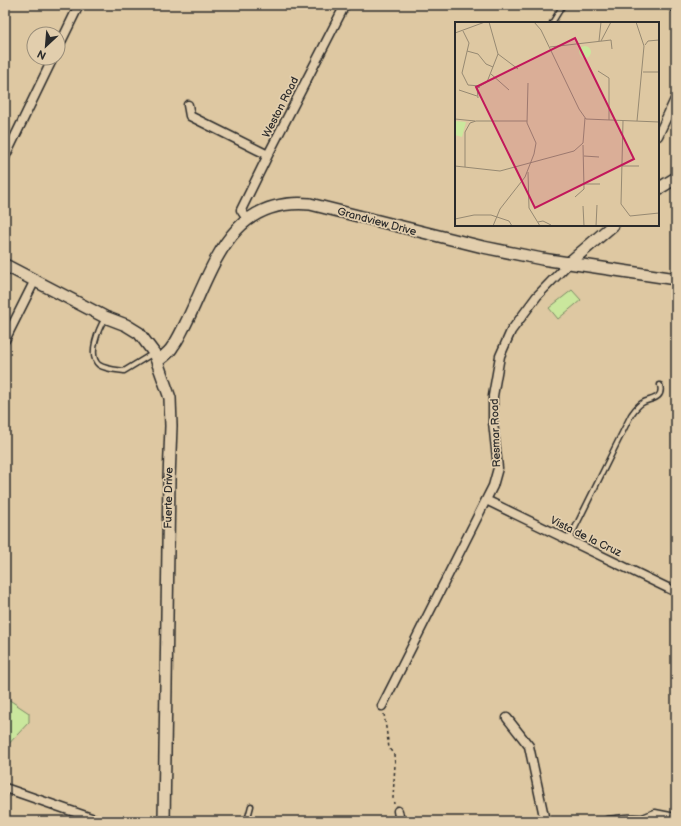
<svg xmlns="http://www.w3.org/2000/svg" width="681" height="826" font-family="'Balsamiq Sans',sans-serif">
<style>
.green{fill:#cae79d;stroke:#7a8964}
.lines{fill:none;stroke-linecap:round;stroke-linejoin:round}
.lane-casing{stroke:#2b2b2b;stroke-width:7}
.street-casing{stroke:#2b2b2b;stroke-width:11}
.secondary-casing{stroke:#2b2b2b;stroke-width:14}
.path{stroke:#2b2b2b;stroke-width:1.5;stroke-dasharray:3 3;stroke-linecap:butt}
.lane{stroke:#e2cead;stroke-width:4}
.street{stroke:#e2cead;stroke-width:8}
.secondary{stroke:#e2cead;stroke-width:11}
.labels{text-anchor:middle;stroke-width:3.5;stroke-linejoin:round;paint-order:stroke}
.street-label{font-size:11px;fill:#2b2b2b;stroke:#e2cead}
.inset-road{fill:none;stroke:#968972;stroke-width:1}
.view{fill:#c2185b;fill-opacity:0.15;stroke:#c2185b;stroke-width:2}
.inset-edge{fill:none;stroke:#2b2b2b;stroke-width:2}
</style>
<rect width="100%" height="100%" fill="#dec8a2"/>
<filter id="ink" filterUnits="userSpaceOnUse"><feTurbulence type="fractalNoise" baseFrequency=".025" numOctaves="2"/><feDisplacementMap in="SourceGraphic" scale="8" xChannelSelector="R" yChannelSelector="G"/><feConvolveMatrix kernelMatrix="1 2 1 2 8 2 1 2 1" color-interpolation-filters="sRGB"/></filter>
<g filter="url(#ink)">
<!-- green -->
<path class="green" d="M572,290L581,300L558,319L549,308Z
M5,697L29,713V722L5,748Z"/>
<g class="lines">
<!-- lane casing -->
<g class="lane-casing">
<path id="lane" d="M665,5L676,10
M552,23L563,5
M105,318C99,328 87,355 99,365C105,369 117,370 124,371L152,354
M569,540L631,415C634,411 637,406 642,403C650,398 664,400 660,385
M247,821L251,806"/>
</g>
<!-- street casing -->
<g class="street-casing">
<path id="street" d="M58,48L79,5
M188,105L190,116L268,155
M658,136L676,97
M5,157L53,58
M247,219L241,210L268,155L345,5
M5,340L35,280
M486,500L676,592
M382,706L493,486L498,468L493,422V396L500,356L511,331L537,296L570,262
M507,718L529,746L545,821
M5,788L100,821
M398,811L400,821
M643,819L655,814L675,818L676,816
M607,821C622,819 637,817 652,821"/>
</g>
<!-- secondary casing -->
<g class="secondary-casing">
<path id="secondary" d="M658,189L676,178
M570,262L613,225
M5,265L105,317L126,325L139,333L154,353L170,398L171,426L169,479L164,821
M158,361C163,357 170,352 173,346C178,340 181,332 185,325C214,267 229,197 310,204L483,247L542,259L676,279"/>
</g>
<!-- path -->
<path class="path" d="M384,714L389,748L394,755L395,764L393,798L394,804"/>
<!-- lane -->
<use href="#lane" class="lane"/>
<!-- street -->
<use href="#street" class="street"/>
<!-- secondary -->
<use href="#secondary" class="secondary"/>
</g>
</g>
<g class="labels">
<!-- street labels -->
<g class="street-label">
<text transform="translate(280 107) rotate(-63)" y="4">Weston Road</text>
<text transform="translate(377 221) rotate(15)" y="4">Grandview Drive</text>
<text transform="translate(495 433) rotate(-92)" y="4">Resmar Road</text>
<text transform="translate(168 498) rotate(-89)" y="4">Fuerte Drive</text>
<text transform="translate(586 536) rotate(26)" y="4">Vista de la Cruz</text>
</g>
</g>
<!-- overview -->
<g transform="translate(455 22)">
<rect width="204" height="204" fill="#dec8a2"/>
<path d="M124 30a6 6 0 1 1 12 0a6 6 0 1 1-12 0ZM0,99L11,100L7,115L0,113Z" fill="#cae79d"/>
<path class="inset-road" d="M34,0L43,32L63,47M79,0L86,8L124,87L131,97L204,100M181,0L189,24L182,99M8,9L14,21L7,51L13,63L25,64L32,60L43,32M0,11L30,0M144,19L146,0M146,19L156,0M190,23L193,19L204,18M95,25L156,18L157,27M12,29L23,32L31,42L38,45M143,49L154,56V98M188,50H204M36,52L54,68M4,68L22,74M23,76L22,66L25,65M0,97L20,99M168,99L166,182L175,194M129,134L144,135M0,144L45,149L119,129L128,121L130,96M167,144H184M10,145V110L15,101L21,99H72M73,150L74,186L85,204M128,162H145M120,175L129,167L128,123M128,184L129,204M175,194L204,191M0,197L19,193H36L54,199L57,204M83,200L88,199L96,203M38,204L45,187L70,155L79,132L81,121L72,101L73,61M141,204L142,183"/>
<path class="view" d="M120,16L179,137L80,186L21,65Z"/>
<rect width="204" height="204" class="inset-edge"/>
</g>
<!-- margin -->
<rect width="681" height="826" fill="none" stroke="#e2cead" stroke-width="20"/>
<rect x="10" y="10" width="661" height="806" fill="none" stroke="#2b2b2b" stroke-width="1.5" filter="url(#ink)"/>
<!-- north arrow -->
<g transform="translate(46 46) rotate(206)"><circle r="19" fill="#e2cead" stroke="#998d79"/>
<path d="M0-3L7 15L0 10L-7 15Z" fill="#2b2b2b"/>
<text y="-6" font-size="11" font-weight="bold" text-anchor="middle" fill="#2b2b2b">N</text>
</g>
</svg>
